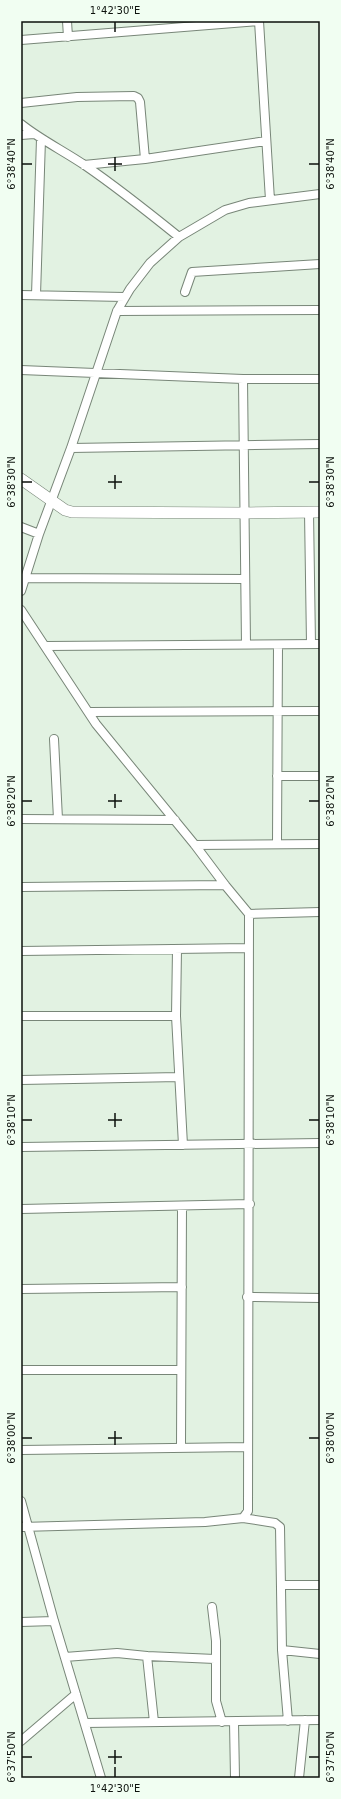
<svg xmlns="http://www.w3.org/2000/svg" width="341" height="1799" font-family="'DejaVu Sans',sans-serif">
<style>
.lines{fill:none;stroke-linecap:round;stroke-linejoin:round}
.minor-casing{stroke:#788678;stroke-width:10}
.secondary-casing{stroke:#788678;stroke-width:12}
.minor{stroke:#fff;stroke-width:8}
.secondary{stroke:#fff;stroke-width:11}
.ticks{fill:none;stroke:#0c110c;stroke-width:1.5}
.neatline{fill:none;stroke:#0c110c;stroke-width:1.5}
.ticks-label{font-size:10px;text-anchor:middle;fill:#0c110c}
</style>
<rect width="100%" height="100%" fill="#e2f2e2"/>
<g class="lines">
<!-- minor casing -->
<g class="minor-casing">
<path id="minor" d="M67,21L68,37
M259,21L270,200
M21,40L259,21
M21,103L77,97L134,96L138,98L140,102L145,159
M21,124C41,140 64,151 86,166C118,188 148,212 179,237
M21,135L34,134
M84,165L145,159L266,141
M185,292L192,272L320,264
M21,295L125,297
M36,295L41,139
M117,311L320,310
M21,370L243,379H320
M243,379L246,644
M71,448L320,444
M309,512L311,644
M21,527L39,534
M25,578L245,579
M21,591L39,534L71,448L117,311L130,289L150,263L179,237L225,210L249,203L320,194
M21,610L96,724L195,845L225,885L249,914L248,1511L243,1518
M46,646L320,644
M89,712L320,711
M54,739L58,819
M277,776H320
M21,819L175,820
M277,843L278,645
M195,845L320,844
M21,887L225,885
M249,914L320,912
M177,949L176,1016L183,1145
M21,951L249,948
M21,1016H176
M21,1080L179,1077
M21,1147L320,1143
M21,1209L250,1204
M21,1289L182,1287
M247,1297L320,1298
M21,1370H181
M181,1447L182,1206
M21,1450L248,1447
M21,1501L54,1621L101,1778
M21,1527L205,1522L243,1518L275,1523L280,1527L282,1650L288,1721
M282,1585H320
M212,1607L216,1641V1701L222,1722
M21,1622L54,1621
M282,1650L320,1654
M147,1656L215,1659
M65,1657L117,1653L147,1656L154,1722
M234,1722L235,1778
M85,1723L320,1720
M21,1741L76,1694
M299,1778L305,1720"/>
</g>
<!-- secondary casing -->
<g class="secondary-casing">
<path id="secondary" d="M21,479L65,510L72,512L244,513L320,512"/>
</g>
<!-- minor -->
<use href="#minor" class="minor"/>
<!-- secondary -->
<use href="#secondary" class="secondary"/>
</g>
<!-- ticks -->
<path class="ticks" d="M115,22V32M115,157V171M22,164H32M108,164H122M309,164H319M115,475V489M22,482H32M108,482H122M309,482H319M115,794V808M22,801H32M108,801H122M309,801H319M115,1113V1127M22,1120H32M108,1120H122M309,1120H319M115,1431V1445M22,1438H32M108,1438H122M309,1438H319M115,1750V1764M22,1757H32M108,1757H122M309,1757H319M115,1767V1777"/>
<!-- border -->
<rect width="341" height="1799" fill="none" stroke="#f1fef2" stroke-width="44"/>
<rect x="22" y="22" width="297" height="1755" class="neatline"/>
<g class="ticks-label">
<text x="115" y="14">1°42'30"E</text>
<text transform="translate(11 164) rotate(-90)" y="4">6°38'40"N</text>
<text transform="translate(330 164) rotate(-90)" y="4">6°38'40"N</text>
<text transform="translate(11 482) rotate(-90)" y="4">6°38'30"N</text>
<text transform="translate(330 482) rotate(-90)" y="4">6°38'30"N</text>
<text transform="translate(11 801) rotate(-90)" y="4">6°38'20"N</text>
<text transform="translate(330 801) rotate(-90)" y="4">6°38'20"N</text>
<text transform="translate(11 1120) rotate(-90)" y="4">6°38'10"N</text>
<text transform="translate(330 1120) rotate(-90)" y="4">6°38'10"N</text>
<text transform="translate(11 1438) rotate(-90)" y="4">6°38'00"N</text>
<text transform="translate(330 1438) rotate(-90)" y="4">6°38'00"N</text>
<text transform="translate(11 1757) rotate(-90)" y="4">6°37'50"N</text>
<text transform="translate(330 1757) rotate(-90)" y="4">6°37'50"N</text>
<text x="115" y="1792">1°42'30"E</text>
</g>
</svg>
